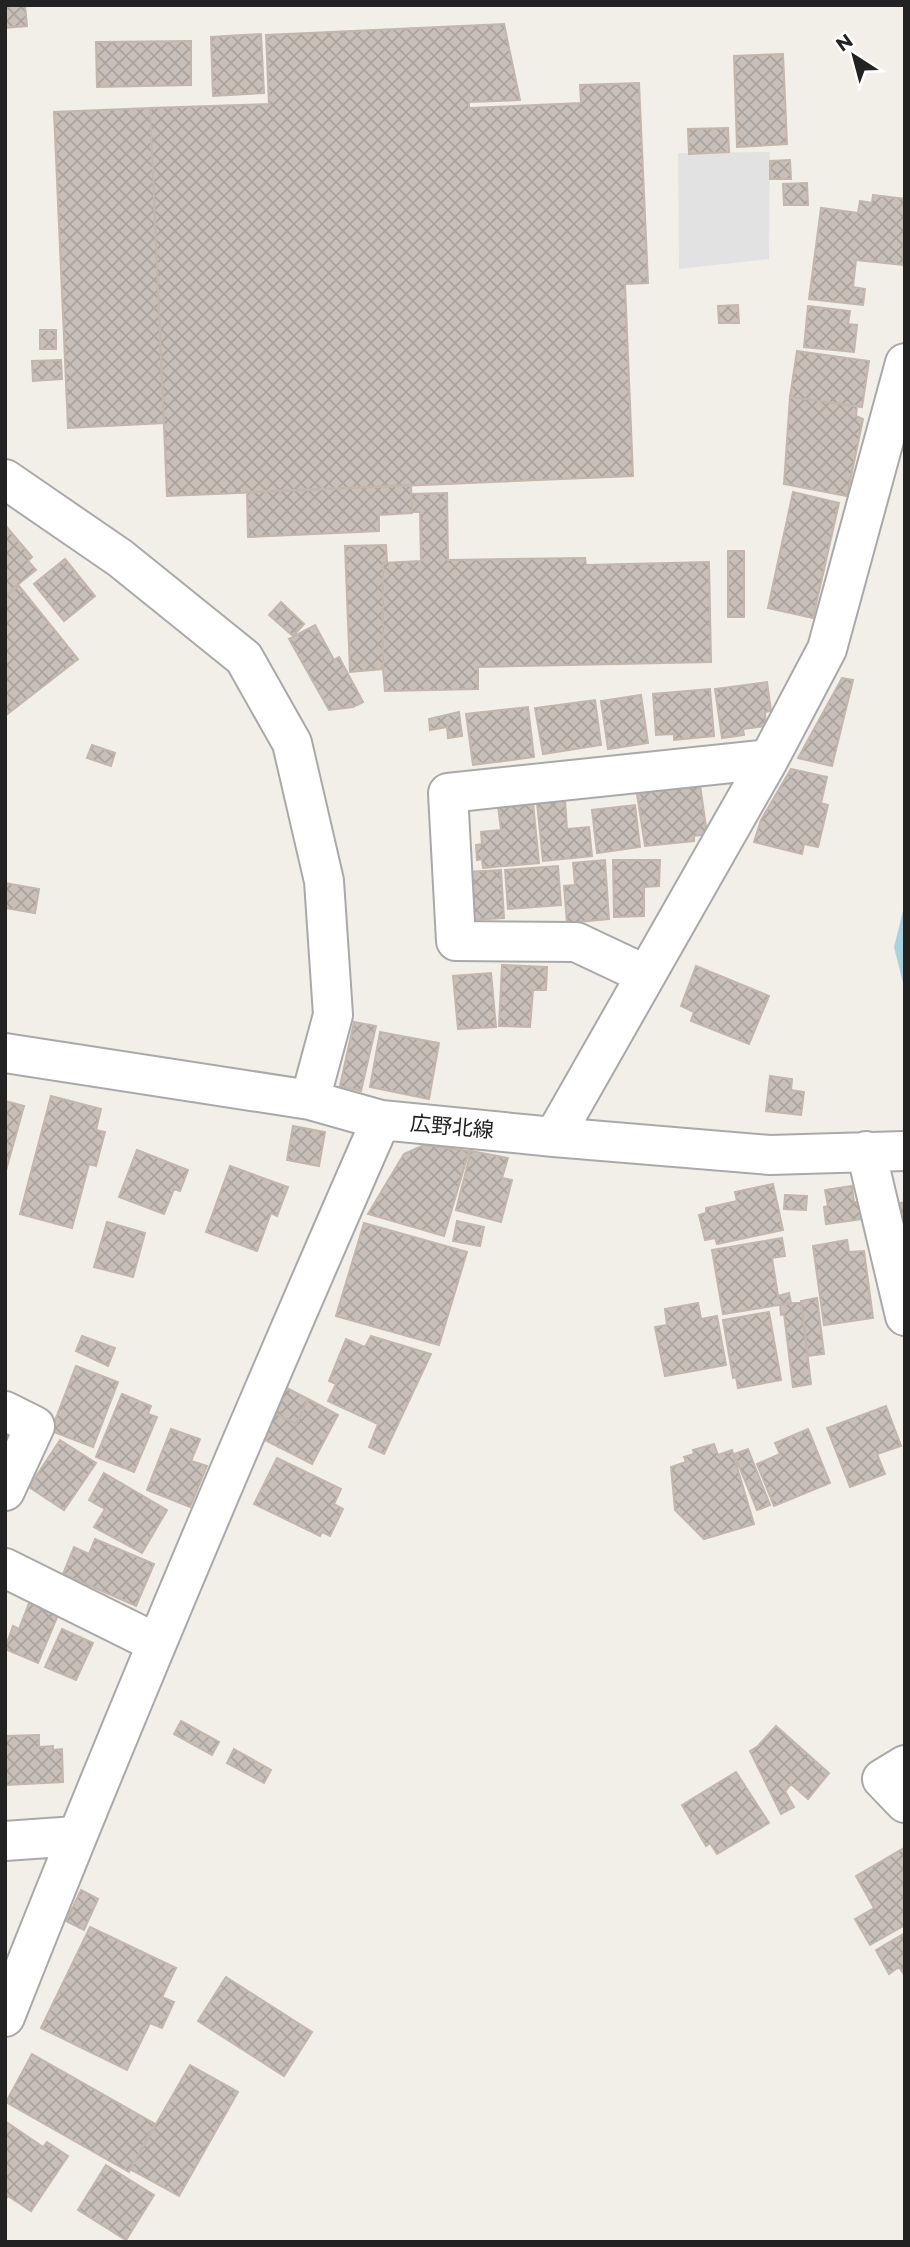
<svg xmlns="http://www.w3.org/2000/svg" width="910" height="2247" font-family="Montserrat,'Noto Sans JP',sans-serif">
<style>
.parking{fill:#e2e2e2}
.water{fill:#aad3df}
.building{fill:url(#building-cross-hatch);stroke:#c4b6ab;stroke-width:2}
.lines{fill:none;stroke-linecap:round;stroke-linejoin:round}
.street-casing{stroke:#a9a9a9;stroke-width:42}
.street{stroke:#fff;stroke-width:38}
.labels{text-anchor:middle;stroke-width:5;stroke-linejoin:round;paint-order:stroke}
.street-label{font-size:21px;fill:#222;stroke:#fff}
</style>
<defs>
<pattern id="building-cross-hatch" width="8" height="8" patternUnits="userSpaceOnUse" patternTransform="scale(1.75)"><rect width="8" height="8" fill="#c7bfb8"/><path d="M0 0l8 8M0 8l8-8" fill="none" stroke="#aba49e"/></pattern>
</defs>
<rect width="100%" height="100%" fill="#f2efe9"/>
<!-- parking -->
<path class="parking" d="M770,152L769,259L679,269L678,153Z"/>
<!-- water -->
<path class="water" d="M905,903V991L894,947Z"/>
<!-- building -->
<path class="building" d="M5,5H25L27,26L5,28Z
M504,24L520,100L469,102V108L581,103L580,85L639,83L648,283L625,284L633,476L167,496L150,108L269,104L266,35Z
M261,34L264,93L213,96L211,37Z
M191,41V85L97,87L96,42Z
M783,54L787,144L737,147L734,56Z
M150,108L164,423L68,428L54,112Z
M728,128L729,152L689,154L688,129Z
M790,160L791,179H770V161Z
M807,183L808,205H784L783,184Z
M873,195L905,199L903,265L856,260L853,287L865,289L863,305L809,299L821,208L858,213L860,201L872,203Z
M738,305L739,323H719L718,306Z
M808,306L850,311L848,324L857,325L854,352L804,347Z
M40,330H56V349H40Z
M797,351L869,361L862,407L790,397Z
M61,360L62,379L33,381L32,361Z
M790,397L857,406L856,416L863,419L847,496L784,484Z
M411,485L412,513L379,515V531L248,537L247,492Z
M793,492L839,503L813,618L768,608Z
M447,493L448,560L585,558L586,565L709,562L711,662L478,667V689L385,691L383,669V563L421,561L420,512H412L411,494Z
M5,525L32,557L28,561L36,570L5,595Z
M386,545L387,562L383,563V669L350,672L345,546Z
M728,551H744V617H728Z
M65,559L95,596L64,621L34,584Z
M19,586L78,659L5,716V597Z
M281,602L304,624L293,636L269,615Z
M315,625L334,660L339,657L363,702L353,707L329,710L289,639Z
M842,678L853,680L832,766L798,758Z
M767,682L771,711L765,712L766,726L743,729L744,735L722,738L715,689Z
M710,689L714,736L674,740V734L656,735L653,694Z
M641,695L648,743L608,749L601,701Z
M595,700L601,745L543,754L535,708Z
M528,707L534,757L473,765L466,714Z
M459,712L462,736L448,738L447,727L430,730L429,719Z
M92,745L115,753L111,766L87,758Z
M791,769L827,777L821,803L828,805L818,847L804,844L802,854L754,842L761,820Z
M700,785L707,834L694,836V841L645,846L637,794Z
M565,800L567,829L589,827L592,856L543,861L537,803Z
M533,803L539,863L483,868L482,859L477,860L476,845L482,844L481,832L501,830L498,806Z
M635,805L640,847L597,853L592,810Z
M605,860L609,919L567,923L564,886L575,885L573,863Z
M613,860H660L659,886L644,887V916L614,917Z
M558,866L561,905L508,909L505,870Z
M501,870L504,918L470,920L467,872Z
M5,883L39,889L35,913L5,908Z
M502,965L547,967L546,990H533L530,1027L499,1026Z
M696,966L769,996L749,1044L691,1021L694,1012L681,1006Z
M491,973L496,1027L458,1029L453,976Z
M354,1022L376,1026L361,1091L340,1086Z
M380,1032L439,1043L429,1099L370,1087Z
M770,1076L792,1079L791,1090L804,1092L801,1115L766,1111Z
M51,1096L101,1109L96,1130L105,1132L96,1166L89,1164L72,1228L20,1214Z
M5,1101L24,1106L5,1174Z
M293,1126L325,1132L319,1166L287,1160Z
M424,1145L469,1151L444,1236L368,1214L404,1154Z
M137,1150L188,1170L180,1191L174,1189L164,1214L119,1197Z
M471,1151L508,1158L502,1178L512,1180L501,1222L456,1210Z
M230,1166L288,1187L277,1216L271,1213L257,1251L206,1232Z
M773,1184L783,1230L717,1244L715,1238L705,1240L699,1215L706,1213V1208L737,1201L735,1192Z
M852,1186L854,1202H860L863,1219L826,1224L824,1207L828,1206L825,1190Z
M785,1195L807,1196L806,1210L784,1209Z
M905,1202V1228L897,1204Z
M457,1221L484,1227L480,1246L453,1241Z
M107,1222L145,1233L133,1277L94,1267Z
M364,1223L467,1252L439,1345L336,1316Z
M782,1238L785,1256L772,1258L778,1296L789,1293L791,1303L723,1314L712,1250Z
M847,1240L849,1252L864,1251L873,1318L824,1325L813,1246Z
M817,1298L824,1354L808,1356L801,1301Z
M801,1302L811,1384L793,1387L784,1314L781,1315L780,1305Z
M698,1303L701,1319L717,1316L726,1365L665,1376L655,1327L667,1325L665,1309Z
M769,1312L781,1380L738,1388L736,1377L733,1378L723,1320Z
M82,1336L115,1348L108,1366L76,1351Z
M371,1336L431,1354L384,1454L369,1447L378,1424L328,1401L336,1384L329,1381L346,1339L365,1347Z
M76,1366L118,1382L93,1447L51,1431Z
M281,1385L308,1399L296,1424L268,1409Z
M122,1394L151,1406L148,1414L157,1417L134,1472L96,1457Z
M308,1399L338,1415L312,1464L257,1436L270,1410L296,1424Z
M886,1406L901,1446L877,1454L885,1474L850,1487L827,1428Z
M171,1429L200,1439L191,1461L207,1466L190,1507L147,1490Z
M808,1429L830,1483L774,1506L757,1464L780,1454L775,1443Z
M60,1440L96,1463L64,1510L29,1487Z
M714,1444L718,1455L732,1450L754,1524L704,1539L675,1510L671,1467L686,1462L684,1457L694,1454L693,1450Z
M748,1449L770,1505L757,1510L734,1454Z
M277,1458L341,1489L334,1504L343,1509L330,1536L322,1532L320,1536L254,1504Z
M104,1473L167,1510L142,1553L94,1527L105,1509L89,1500Z
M95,1539L154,1564L136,1606L63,1574L74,1547L89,1554Z
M29,1603L58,1615L38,1663L5,1649L13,1626L19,1629Z
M62,1629L93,1643L76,1680L45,1667Z
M181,1721L219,1742L212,1755L174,1734Z
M776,1726L829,1773L808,1799L791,1784L785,1791L794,1807L781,1814L750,1751L758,1746Z
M39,1735V1747L53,1746V1750L62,1749L63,1782L6,1785L5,1736Z
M234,1749L271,1770L264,1783L227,1763Z
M736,1772L769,1823L717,1854L710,1843L706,1846L682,1805Z
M904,1848L905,1925L870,1945L855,1919L874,1908L856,1876Z
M81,1890L98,1899L84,1930L66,1921Z
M90,1927L176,1968L162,1997L174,2002L162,2028L150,2023L127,2070L41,2028Z
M905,1933V1976L899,1967L889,1974L876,1950Z
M226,1977L312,2032L284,2076L198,2021Z
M32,2054L155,2124L129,2172L6,2102Z
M190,2065L238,2092L179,2196L130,2169Z
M5,2121L43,2147L47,2142L68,2156L31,2211L8,2196L5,2200Z
M106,2165L154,2195L126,2240L78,2210Z"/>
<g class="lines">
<!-- street casing -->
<g class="street-casing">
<path id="street" d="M5,479L120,558L244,658L292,743L324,881L333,1015L310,1100
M646,975L576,942L456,941L448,793L769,759
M5,1053L310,1100L381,1120L554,1137L770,1155L905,1151
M554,1137L769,759L827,649L905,363
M866,1151L905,1316
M5,1411L35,1426L5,1491
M5,1568L156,1643
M905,1765L882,1779L905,1803
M5,1841L76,1836
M5,2017C124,1715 251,1417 381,1120"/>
</g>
<!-- street -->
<use href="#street" class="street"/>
</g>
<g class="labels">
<!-- street labels -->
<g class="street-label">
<text transform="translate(452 1127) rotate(5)" y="7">広野北線</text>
</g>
</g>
<!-- border -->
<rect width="910" height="2247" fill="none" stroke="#222222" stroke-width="14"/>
<!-- north arrow -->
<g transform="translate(854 56) rotate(324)" stroke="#ffffff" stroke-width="5" paint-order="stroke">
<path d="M0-5L12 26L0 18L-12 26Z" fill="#222222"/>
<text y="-10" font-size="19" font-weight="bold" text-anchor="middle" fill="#222222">N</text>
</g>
</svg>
